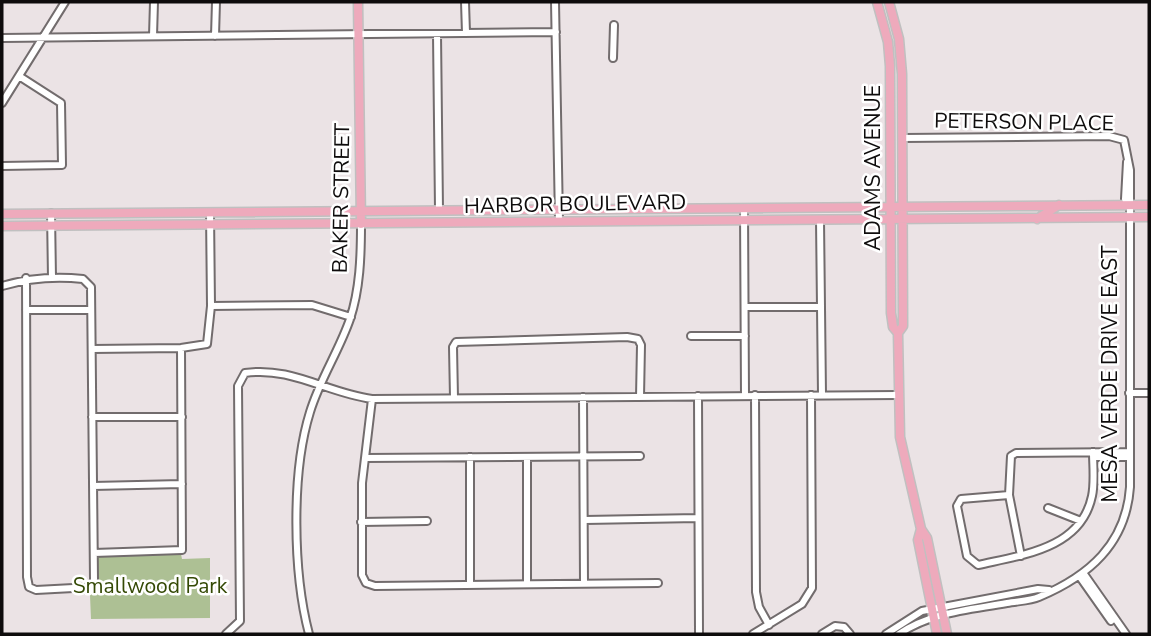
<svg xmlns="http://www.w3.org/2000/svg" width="1151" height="636" font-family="'Nunito Sans',sans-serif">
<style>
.green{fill:#adc094}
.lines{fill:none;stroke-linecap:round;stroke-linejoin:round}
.minor-casing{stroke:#726c6d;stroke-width:10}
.major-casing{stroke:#c0c0c0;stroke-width:11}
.minor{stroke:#fff;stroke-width:6}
.major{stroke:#eeaabc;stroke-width:8}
.labels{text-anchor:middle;stroke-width:5;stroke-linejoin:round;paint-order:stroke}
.street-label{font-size:21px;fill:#0e0c0c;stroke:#fff}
.park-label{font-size:21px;fill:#344905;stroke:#fff}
</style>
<rect width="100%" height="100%" fill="#ebe3e5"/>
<!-- green -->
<path class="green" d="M181,554L182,559L210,558V618L91,619L90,595C101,584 97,569 97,555Z"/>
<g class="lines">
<!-- minor casing -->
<g class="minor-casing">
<path id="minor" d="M465,2L466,33
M555,2L559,221
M437,34L439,210
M153,36L154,2
M215,36L216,2
M2,38L556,32
M613,58L614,25
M2,103L65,2
M1127,162L1125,199L1128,205
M2,166L62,165L61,103L19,76
M744,208L745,396
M51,213L52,278
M820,220L822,395
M2,286C29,278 55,276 83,279L91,287L94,579L92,587L36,590L29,587L27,577L26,278
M211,306L312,305L351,317
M745,307H821
M26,310H91
M691,336H745
M92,349L181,348L207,344L211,306L210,212
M1129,393H1149
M755,395L756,592L759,607L769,625
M698,396L699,634
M583,397L584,583
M454,398L453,347L456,342L627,337L638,339L641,345L640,397
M372,399L362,483V575L366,583L375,586L658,583
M92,417H182
M470,457V584
M1093,457H1130
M365,458L640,456
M93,486L182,484
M1009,495L961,499L957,506L967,556L978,565C1022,555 1081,549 1092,496C1095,482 1093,466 1093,452
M1048,508L1081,521
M585,520L698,518
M361,522L427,521
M94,553L182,550L181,348
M1021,556L1009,495L1011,456L1016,453L1130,452
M1084,574L1126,634
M1080,577L1111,621
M527,584V457
M226,634L240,621L238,386L245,373C291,366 327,393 372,399L898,395
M309,634C293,573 291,473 310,412C320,379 339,351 350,319C360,289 361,256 361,224
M753,634L802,604L812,588L811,395
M822,634L835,626L844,627L850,634
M886,634L922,611L1038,589L1049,590
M899,634C932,612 969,610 1007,603C1017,601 1030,601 1039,597C1089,576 1126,544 1130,487V170L1124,140L1109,136L903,138"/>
</g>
<!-- major casing -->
<g class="major-casing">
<path id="major" d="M358,2L361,224
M877,2L888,42L890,66L891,313L893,327L898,333
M889,2L899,39L902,74L903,326L898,333L900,437L921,529L927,538L947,634
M2,214L1149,205
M1037,219L1059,205
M2,226L1149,217
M921,529L918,540L937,634"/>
</g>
<!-- minor -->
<use href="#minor" class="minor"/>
<!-- major -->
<use href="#major" class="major"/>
</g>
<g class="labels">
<!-- street labels -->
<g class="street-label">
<text transform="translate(1024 122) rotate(1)" y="7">PETERSON PLACE</text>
<text transform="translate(873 168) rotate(-90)" y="7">ADAMS AVENUE</text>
<text transform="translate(341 198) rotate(-89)" y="7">BAKER STREET</text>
<text transform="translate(575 204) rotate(-1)" y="7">HARBOR BOULEVARD</text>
<text transform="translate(1110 374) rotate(-90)" y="7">MESA VERDE DRIVE EAST</text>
</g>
<!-- park labels -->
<g class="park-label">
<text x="150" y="593">Smallwood Park</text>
</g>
</g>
<!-- border -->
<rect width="1151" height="636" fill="none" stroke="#0e0c0c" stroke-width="7"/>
</svg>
